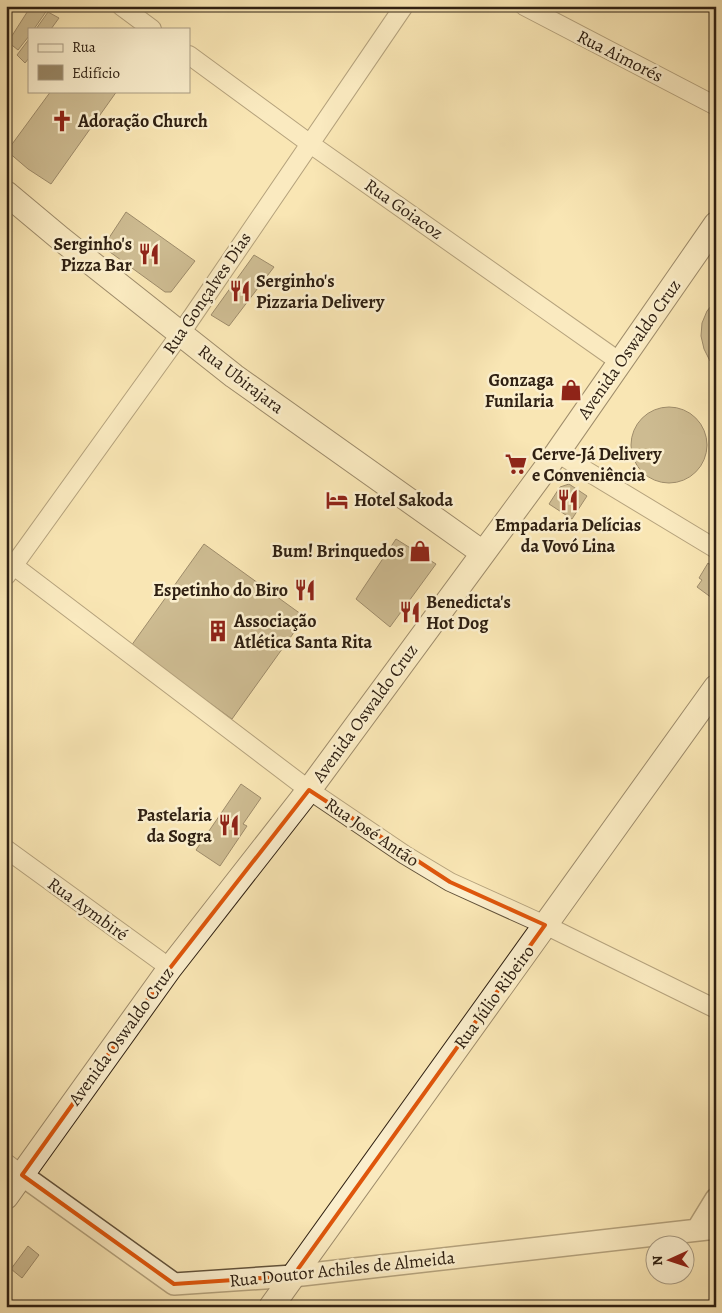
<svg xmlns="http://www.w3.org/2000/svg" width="722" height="1313" font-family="Alegreya,serif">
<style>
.building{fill:#988766;stroke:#2f2012}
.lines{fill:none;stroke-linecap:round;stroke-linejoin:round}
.minor-casing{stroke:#62523a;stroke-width:20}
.tertiary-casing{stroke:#62523a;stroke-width:24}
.secondary-casing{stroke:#2f2012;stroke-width:26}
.minor{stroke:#fbefce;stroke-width:18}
.tertiary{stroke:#fbefce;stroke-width:21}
.secondary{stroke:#fbefce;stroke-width:24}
.marked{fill:none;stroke:#df560c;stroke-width:4;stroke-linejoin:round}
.labels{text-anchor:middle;stroke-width:5;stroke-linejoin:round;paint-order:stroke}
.street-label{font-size:18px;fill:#2f2012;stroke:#fbefce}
.poi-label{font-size:18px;font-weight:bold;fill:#2f2012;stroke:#fbefce;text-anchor:start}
</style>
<rect width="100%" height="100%" fill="#f9e6b4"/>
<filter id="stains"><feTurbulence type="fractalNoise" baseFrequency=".004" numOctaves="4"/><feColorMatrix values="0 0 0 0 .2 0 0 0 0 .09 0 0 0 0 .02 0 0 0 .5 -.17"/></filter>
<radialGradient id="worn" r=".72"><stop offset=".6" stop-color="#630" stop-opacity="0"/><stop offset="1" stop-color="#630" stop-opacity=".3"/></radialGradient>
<!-- building -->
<path class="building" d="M31,6H50L34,29H29V36L18,50L8,42Z
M48,12L59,18L51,29H36Z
M29,39V58L25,63L17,55Z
M51,91H117L51,184L28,169L7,151Z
M126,212L195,261L171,292H165L103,247Z
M254,255L274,267L229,326L211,315Z
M716,300V366L710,361L704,349L701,336L702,323L707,311Z
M631 445a38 38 0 1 1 76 0a38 38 0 1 1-76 0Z
M569,484L587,496L572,519L549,504L560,487Z
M396,539L436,564L390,627L356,599Z
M204,544L305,617L232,719L131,646Z
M708,563L716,569V601L697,587L702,580L699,578Z
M241,784L261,798L243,824L247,826L220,866L196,850Z
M28,1246L39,1255L22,1278L11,1269Z"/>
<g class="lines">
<!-- minor casing -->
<g class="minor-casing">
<path id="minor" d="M121,6L152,29
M524,6L716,106
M189,55L309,143L620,362
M557,453L716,549
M14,566L309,790L405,855L450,882L545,925L716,1009
M6,576L181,333L404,6
M6,849L170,968
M6,1163L22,1175"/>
</g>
<!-- tertiary casing -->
<g class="tertiary-casing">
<path id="tertiary" d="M22,1175L174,1284L293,1276L716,1228
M697,1230L716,1199"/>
</g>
<!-- secondary casing -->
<g class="secondary-casing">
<path id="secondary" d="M6,193L61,239L234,376L483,553
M6,1197L170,968L309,790L557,453L716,224
M271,1307L716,687"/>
</g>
<!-- minor -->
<use href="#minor" class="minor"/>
<!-- tertiary -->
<use href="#tertiary" class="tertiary"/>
<!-- secondary -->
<use href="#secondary" class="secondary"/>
</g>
<!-- marked area -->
<path d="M0 0H722V1313H0ZM309,790L450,882L545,925L293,1276L174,1284L22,1175L170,968Z" fill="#f9e6b4" fill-opacity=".55" fill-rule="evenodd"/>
<path class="marked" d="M309,790L450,882L545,925L293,1276L174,1284L22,1175L170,968Z"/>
<!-- icons -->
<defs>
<g id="church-bare" transform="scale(1.725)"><path d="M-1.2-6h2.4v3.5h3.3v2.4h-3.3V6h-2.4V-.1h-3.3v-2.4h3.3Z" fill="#8f2418" stroke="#fbefce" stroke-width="2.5" paint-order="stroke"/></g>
<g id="restaurant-bare" transform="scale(1.725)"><path d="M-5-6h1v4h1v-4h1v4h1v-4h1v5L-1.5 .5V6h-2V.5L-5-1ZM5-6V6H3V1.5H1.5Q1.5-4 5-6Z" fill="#8f2418" stroke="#fbefce" stroke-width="2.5" paint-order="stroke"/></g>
<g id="shop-bare" transform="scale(1.725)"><path d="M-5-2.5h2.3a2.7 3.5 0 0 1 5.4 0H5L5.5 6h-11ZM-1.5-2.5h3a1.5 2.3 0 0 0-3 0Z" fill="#8f2418" stroke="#fbefce" stroke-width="2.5" paint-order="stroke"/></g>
<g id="supermarket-bare" transform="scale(1.725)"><path d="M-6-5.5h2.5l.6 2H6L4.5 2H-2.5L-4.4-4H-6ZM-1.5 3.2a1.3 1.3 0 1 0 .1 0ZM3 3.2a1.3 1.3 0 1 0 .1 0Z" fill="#8f2418" stroke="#fbefce" stroke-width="2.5" paint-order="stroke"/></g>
<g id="hotel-bare" transform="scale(1.725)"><path d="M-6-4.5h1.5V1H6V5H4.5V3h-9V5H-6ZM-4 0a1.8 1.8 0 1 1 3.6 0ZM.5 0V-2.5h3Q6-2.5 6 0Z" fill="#8f2418" stroke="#fbefce" stroke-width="2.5" paint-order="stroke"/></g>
<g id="building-bare" transform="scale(1.725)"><path d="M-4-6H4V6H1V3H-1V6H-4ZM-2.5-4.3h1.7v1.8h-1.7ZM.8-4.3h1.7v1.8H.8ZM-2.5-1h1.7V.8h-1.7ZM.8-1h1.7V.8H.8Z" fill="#8f2418" stroke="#fbefce" stroke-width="2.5" paint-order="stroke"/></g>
</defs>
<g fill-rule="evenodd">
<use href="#church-bare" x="62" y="121"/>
<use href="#restaurant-bare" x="149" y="254"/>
<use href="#restaurant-bare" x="240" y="291"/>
<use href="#shop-bare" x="571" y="390"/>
<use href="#supermarket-bare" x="516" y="464"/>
<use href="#hotel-bare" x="337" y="500"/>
<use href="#restaurant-bare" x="568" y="500"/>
<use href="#shop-bare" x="420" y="551"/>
<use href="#restaurant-bare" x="305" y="590"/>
<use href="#restaurant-bare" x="410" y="612"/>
<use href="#building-bare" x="218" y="631"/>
<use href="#restaurant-bare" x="229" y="825"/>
</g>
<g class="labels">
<!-- street labels -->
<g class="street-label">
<text transform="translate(620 56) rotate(27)" y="6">Rua Aimorés</text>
<text transform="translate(404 209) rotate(35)" y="6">Rua Goiacoz</text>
<text transform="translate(207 293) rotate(-56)" y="6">Rua Gonçalves Dias</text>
<text transform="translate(629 349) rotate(-55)" y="6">Avenida Oswaldo Cruz</text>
<text transform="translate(241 379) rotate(37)" y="6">Rua Ubirajara</text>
<text transform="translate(365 713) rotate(-54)" y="6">Avenida Oswaldo Cruz</text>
<text transform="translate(372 832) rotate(34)" y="6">Rua José Antão</text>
<text transform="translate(88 909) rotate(36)" y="6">Rua Aymbiré</text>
<text transform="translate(494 997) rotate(-54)" y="6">Rua Júlio Ribeiro</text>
<text transform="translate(121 1036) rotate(-54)" y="6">Avenida Oswaldo Cruz</text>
<text transform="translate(342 1269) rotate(-6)" y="6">Rua Doutor Achiles de Almeida</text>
</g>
<!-- poi labels -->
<g class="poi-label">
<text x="78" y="127">Adoração Church</text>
<text x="132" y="250" text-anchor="end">Serginho's<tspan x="132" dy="21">Pizza Bar</tspan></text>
<text x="256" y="287">Serginho's<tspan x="256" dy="21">Pizzaria Delivery</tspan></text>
<text x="554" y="386" text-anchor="end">Gonzaga<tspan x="554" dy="21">Funilaria</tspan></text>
<text x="532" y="460">Cerve-Já Delivery<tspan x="532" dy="21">e Conveniência</tspan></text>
<text x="354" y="506">Hotel Sakoda</text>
<text x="568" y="531" text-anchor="middle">Empadaria Delícias<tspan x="568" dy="21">da Vovó Lina</tspan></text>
<text x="404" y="557" text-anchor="end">Bum! Brinquedos</text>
<text x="288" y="596" text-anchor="end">Espetinho do Biro</text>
<text x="426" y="608">Benedicta's<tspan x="426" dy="21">Hot Dog</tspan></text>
<text x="234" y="627">Associação<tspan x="234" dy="21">Atlética Santa Rita</tspan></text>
<text x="212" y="821" text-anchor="end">Pastelaria<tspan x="212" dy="21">da Sogra</tspan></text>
</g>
</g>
<!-- margin -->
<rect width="722" height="1313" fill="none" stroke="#f9e6b4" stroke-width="25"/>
<rect x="8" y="8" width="707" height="1298" fill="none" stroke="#2f2012" stroke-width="2.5"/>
<rect x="12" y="12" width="697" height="1288" fill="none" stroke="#2f2012"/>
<!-- legend -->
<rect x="28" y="28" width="162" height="65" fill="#fbefce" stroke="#a99c83"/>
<rect x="38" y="44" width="25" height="8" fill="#fbefce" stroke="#a99c83"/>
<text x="72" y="52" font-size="15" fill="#2f2012">Rua</text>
<rect x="38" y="65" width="25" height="15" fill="#988766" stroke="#a99c83"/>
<text x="72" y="78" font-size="15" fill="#2f2012">Edifício</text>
<!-- north arrow -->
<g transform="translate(670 1260) rotate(267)"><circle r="24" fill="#fbefce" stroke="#a99c83"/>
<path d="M0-4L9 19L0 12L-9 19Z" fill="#8f2418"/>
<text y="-8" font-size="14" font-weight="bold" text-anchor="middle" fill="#2f2012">N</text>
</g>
<rect width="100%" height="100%" filter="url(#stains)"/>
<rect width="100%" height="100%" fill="url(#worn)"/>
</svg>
